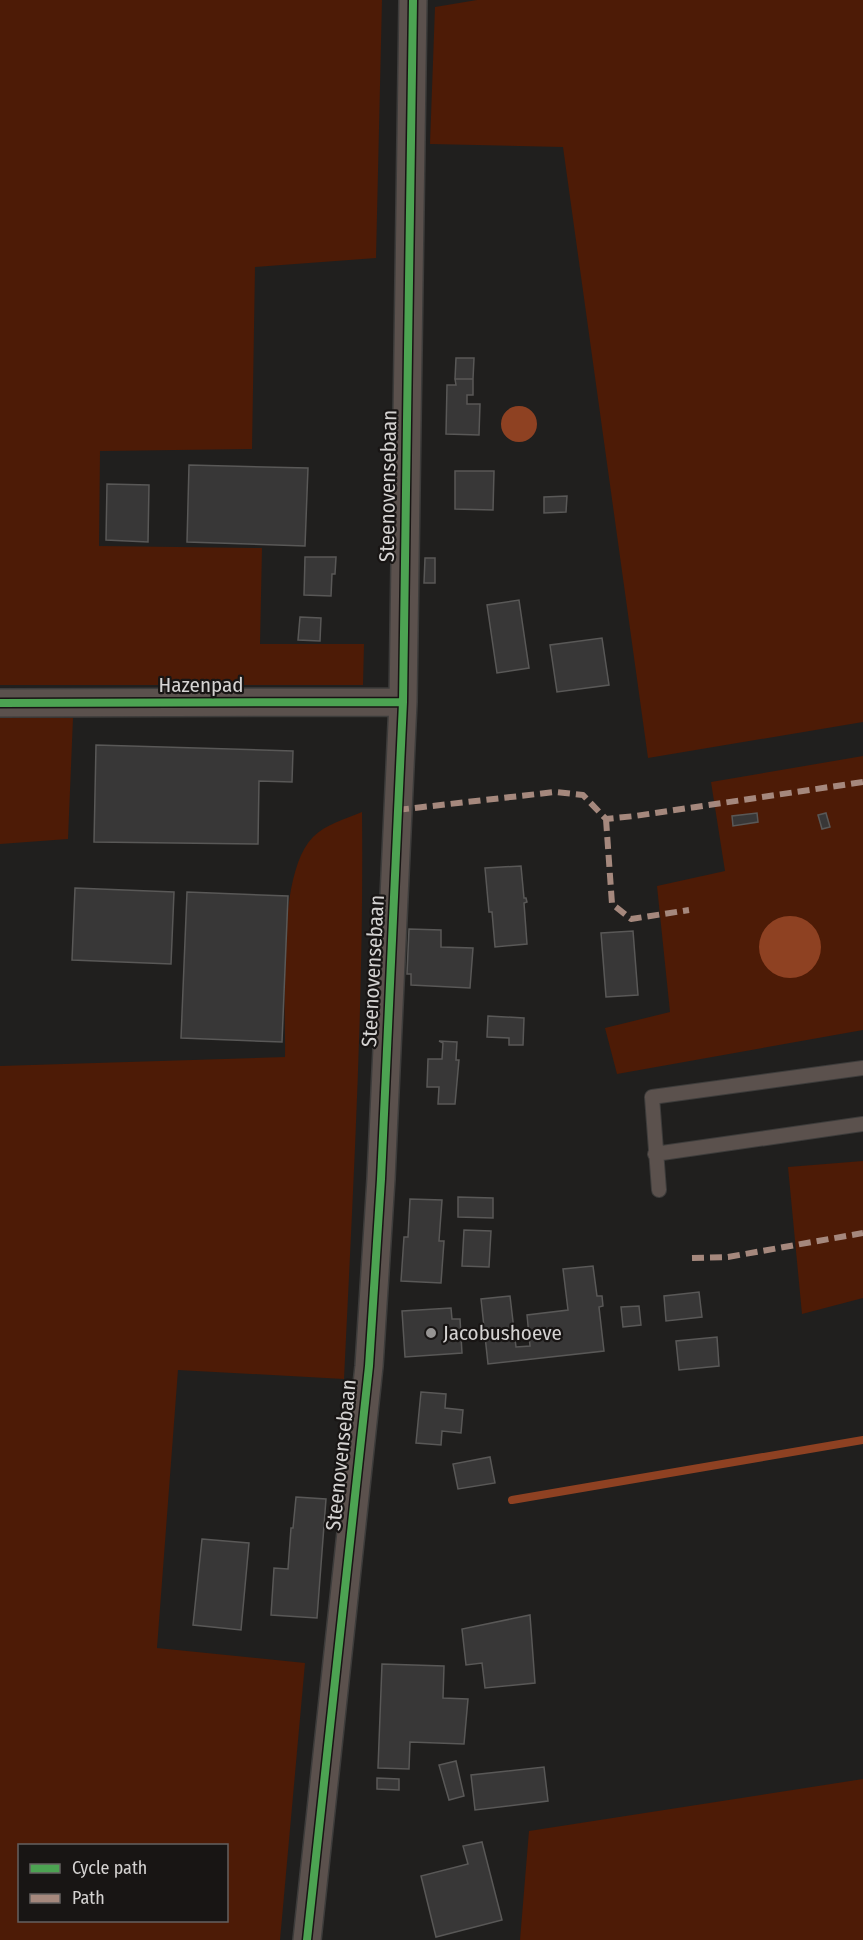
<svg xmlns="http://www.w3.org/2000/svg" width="863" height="1940" font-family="'Fira Sans Condensed',sans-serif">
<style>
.green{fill:#4d1b06;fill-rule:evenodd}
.water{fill:#8e4122}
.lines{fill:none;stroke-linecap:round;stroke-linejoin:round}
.stream{stroke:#8e4122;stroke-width:8}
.building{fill:#383737;stroke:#595857;stroke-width:1.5}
.service-casing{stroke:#3d3c3b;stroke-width:16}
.minor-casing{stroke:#3d3c3b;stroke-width:30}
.service{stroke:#5b514d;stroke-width:14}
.minor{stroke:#5b514d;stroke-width:27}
.quiet{stroke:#a5887d;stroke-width:6;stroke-dasharray:12 6;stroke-linecap:butt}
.cycleway-casing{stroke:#181514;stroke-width:11}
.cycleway{stroke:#4ca352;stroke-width:8}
.poi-dot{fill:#969493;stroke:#181514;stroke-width:2}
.labels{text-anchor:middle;stroke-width:4.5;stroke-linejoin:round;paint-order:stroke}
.street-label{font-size:21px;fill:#d5d3d2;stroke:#181514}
.poi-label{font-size:21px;fill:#d5d3d2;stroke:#181514;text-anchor:start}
</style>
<rect width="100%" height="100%" fill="#201f1e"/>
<!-- green -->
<path class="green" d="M0,0H382L376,258L255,267L252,449L100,451L99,546L262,548L260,644H364L363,685H0Z
M477,0H863V722L648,758L563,147L430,144L435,7Z
M0,717L73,718L68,839L0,844Z
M863,756V1030L617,1074L605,1028L670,1012L657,886L725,871L711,782ZM786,917L774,973C751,954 757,925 786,917Z
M362,812C364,1001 353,1190 344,1379L178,1370L157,1648L305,1663L280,1940H0V1066L285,1057C286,1004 276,874 313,837C326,824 346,819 362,812ZM20,1846H226V1920H20Z
M863,1161V1298L802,1314L788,1167Z
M863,1779V1940H520L529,1831Z"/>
<!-- water -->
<path class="water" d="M501 424a18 18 0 1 1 36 0a18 18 0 1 1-36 0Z
M759 947a31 31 0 1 1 62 0a31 31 0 1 1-62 0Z"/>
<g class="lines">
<!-- stream -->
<path class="stream" d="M512,1500L863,1440"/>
</g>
<!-- building -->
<path class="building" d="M456,358H474L473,379H455Z
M455,379H473V395H467V404H480L479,435L446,434L447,385H456Z
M189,465L308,468L305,546L187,542Z
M455,471H494L493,510L455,509Z
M107,484L149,485L148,542L106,540Z
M567,496L566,512L544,513V497Z
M305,557H336L335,574H332L331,596L304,595Z
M425,558H435V583H424Z
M519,600L529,668L497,673L487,605Z
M300,617L321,618L320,641L298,640Z
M602,638L609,685L557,692L550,645Z
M96,745L293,751L292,782L259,781L258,844L94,842Z
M757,813L758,822L733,826L732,816Z
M826,813L830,827L822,829L818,815Z
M521,866L524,898H526L527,902L524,903L527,944L495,947L492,912H489L485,868Z
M75,888L174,892L171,964L72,960Z
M187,892L288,896L282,1042L181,1038Z
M409,929L441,930V947L473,948L470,988L411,985V974H407Z
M633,931L638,995L606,997L601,933Z
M488,1016L524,1018L523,1045H509V1038L487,1037Z
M439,1041L457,1042L456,1060H459L455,1104H438L439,1087H427L428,1059H442L443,1043Z
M458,1197L493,1198V1218L458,1217Z
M410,1199L442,1200L439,1241H444L441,1283L401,1281L404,1237H408Z
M464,1230L491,1231L489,1267L462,1266Z
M593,1266L597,1296H602L603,1306L599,1307L604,1351L488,1364L481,1299L510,1296L516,1347L530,1346L527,1315L568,1310L563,1269Z
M699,1292L702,1317L666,1321L664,1296Z
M639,1306L641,1325L623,1327L621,1307Z
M451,1308L452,1319H460L462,1353L405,1357L402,1311Z
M717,1337L719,1366L679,1370L676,1341Z
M421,1392L446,1394L445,1408L463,1410L461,1433L442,1431L441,1445L416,1443Z
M490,1457L495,1483L458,1489L453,1464Z
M296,1497L326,1499L317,1618L271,1615L274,1568L288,1569L291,1528H293Z
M202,1539L249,1543L241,1630L193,1625Z
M530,1615L535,1683L485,1688L482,1663L466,1665L462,1629Z
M382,1664L444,1666L443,1698L468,1699L464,1744L410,1742L409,1769L378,1768Z
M456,1761L464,1796L449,1800L439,1765Z
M544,1767L548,1801L475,1810L471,1775Z
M377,1778L399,1779V1790L377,1789Z
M482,1842L502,1920L436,1937L421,1876L468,1864L463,1846Z"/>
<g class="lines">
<!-- service casing -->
<g class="service-casing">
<path id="service" d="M655,1154L863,1124
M659,1190L652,1097L863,1068"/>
</g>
<!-- minor casing -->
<g class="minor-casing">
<path id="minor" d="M0,703L403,702
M307,1940L369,1366L381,1179L403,702L413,0"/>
</g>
<!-- service -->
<use href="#service" class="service"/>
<!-- minor -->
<use href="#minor" class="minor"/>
<!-- quiet -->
<path class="quiet" d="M397,810L555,792L583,795L606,819L635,816L863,782
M606,819L612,904L631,919L689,910
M692,1258L728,1257L863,1233"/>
<!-- cycleway casing -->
<g class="cycleway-casing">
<path id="cycleway" d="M0,703L403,702
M307,1940L369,1366L381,1179L403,702L413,0"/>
</g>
<!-- cycleway -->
<use href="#cycleway" class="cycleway"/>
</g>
<!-- markers -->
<circle class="poi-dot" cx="431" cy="1333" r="6"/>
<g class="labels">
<!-- street labels -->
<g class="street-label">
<text transform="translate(388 486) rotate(-89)" y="7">Steenovensebaan</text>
<text x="201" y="692">Hazenpad</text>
<text transform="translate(373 971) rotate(-87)" y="7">Steenovensebaan</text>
<text transform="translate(341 1455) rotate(-84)" y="7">Steenovensebaan</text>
</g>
<!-- poi labels -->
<g class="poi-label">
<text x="443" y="1340">Jacobushoeve</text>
</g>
</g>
<!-- legend -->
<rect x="18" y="1844" width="210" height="78" fill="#181514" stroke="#646160" stroke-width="1.5"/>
<rect x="30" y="1864" width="30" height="9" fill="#4ca352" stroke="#646160" stroke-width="1.5"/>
<text x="72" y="1874" font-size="18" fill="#d5d3d2">Cycle path</text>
<rect x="30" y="1894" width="30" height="9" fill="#a5887d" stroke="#646160" stroke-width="1.5"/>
<text x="72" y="1904" font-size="18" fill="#d5d3d2">Path</text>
</svg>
